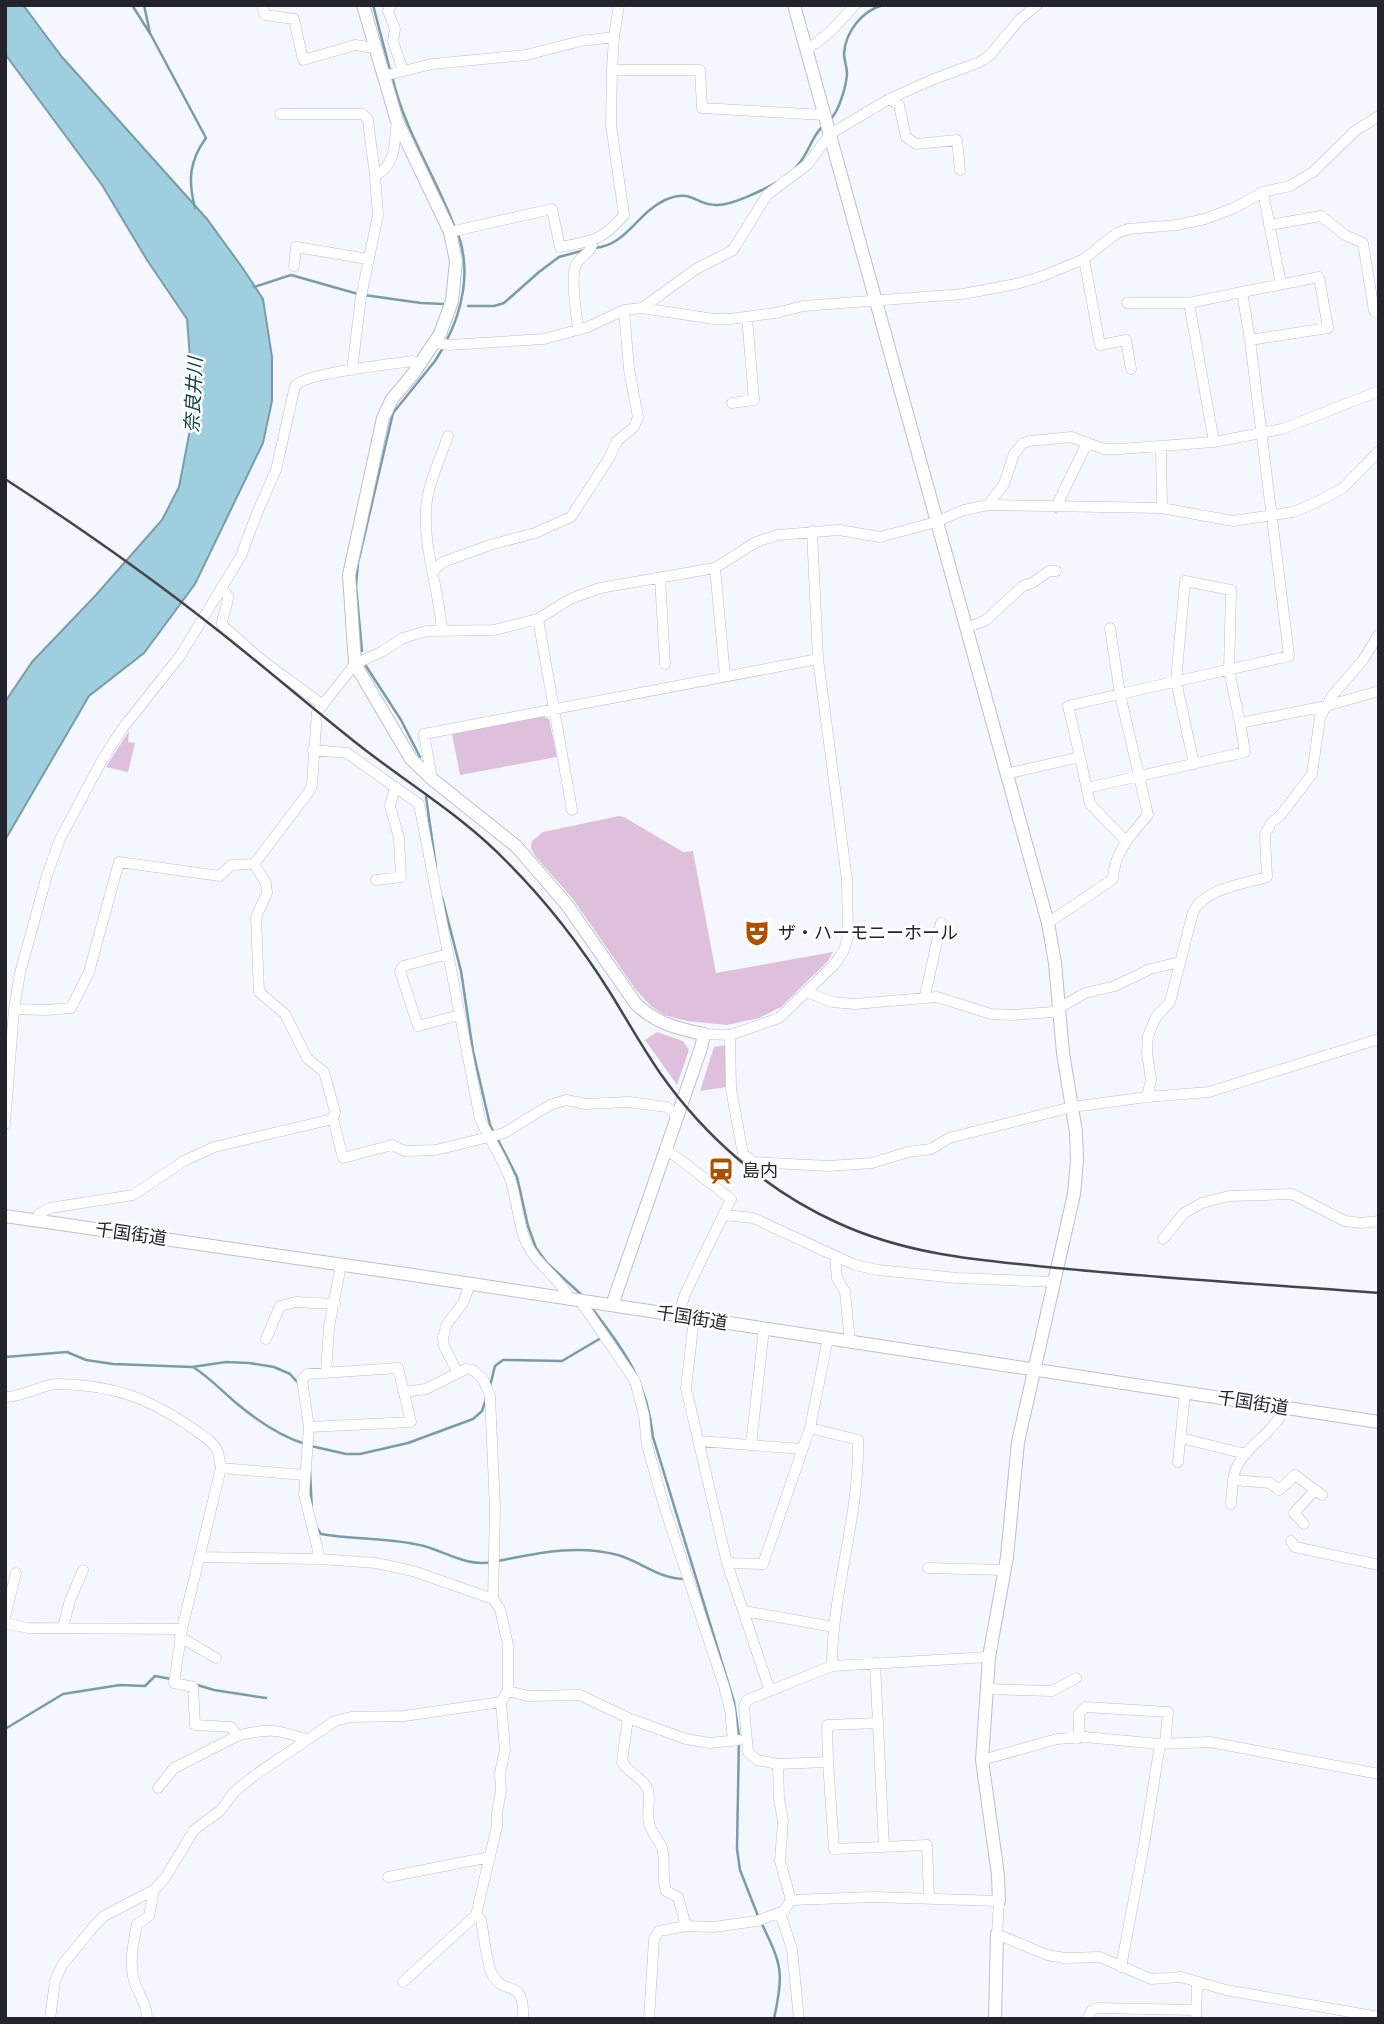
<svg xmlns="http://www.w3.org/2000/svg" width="1384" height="2024" font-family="Roboto,'Noto Sans JP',sans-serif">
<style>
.green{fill:#dec0dc}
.water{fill:#9fcfde;stroke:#7a9ca8;stroke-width:2}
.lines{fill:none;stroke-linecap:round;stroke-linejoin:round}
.stream{stroke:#7a9ca8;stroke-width:2.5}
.minor-casing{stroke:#bbbfd0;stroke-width:11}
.tertiary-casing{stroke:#bbbfd0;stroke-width:14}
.minor{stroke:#fff;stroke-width:10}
.tertiary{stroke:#fff;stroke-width:12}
.rail{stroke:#45464d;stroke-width:2.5}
.labels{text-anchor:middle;stroke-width:5;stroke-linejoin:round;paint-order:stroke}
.poi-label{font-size:18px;fill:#23242b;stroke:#fff;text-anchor:start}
.street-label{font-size:18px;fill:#23242b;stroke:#fff}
.water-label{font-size:19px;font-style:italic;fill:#17414d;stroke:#fff}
</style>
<rect width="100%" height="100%" fill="#f5f7fe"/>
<!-- green -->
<path class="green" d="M542,716L549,719L557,757L460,775L452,734Z
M129,731L128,742L135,743L128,772L106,767Z
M619,816L624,817L683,852L693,851L716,973L833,952L828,961L781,1007L759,1018L727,1025L687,1021L664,1015L651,1006L636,990L573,899L535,856L531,848L532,841L543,832Z
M657,1032L683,1041L689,1050L677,1085L645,1040Z
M726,1045L728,1084L726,1087L700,1091L714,1047Z"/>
<!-- water -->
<path class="water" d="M5,5H23L62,57L207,219L244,270L263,299L272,357V401L263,443L195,584L144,653L89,696L5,840V702L32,662L96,595L162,520L179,487L194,409L187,319L147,260L102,185L5,54Z"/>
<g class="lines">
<!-- stream -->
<path class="stream" d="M132,5L151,35L206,138C189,161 188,181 195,208
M144,5L150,33
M373,5L390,70
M392,76C404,130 436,177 455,228
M830,120C839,111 846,87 847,74C847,67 844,60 844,53C846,31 862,11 883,5
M796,167C809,154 811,137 822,127
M595,248C627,245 637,213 665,200C693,188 694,205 716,205C731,206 763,190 777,182
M254,287L291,275L358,294
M364,295L421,303L444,304
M468,306H494L504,303L539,272L559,257L585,250
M446,342C463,309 471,270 458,234
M362,651L356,586L358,563L393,413L435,361L443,348
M366,666L401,720L420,757
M426,797L436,867
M442,897L461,971L473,1051L490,1125L494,1133
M497,1138L517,1177L528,1226L536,1248L547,1263L584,1297
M592,1308C625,1352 647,1381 653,1437L734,1702L739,1736L737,1849L740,1870L758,1916
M5,1357L67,1352L86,1360L113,1364L192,1367L226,1362L249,1363L274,1367L290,1374L299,1384
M193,1367C209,1377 221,1390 235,1402C255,1419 280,1436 305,1444
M490,1386L495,1366L503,1360L562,1361L601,1338
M311,1446L346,1454H360L408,1443L473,1419L482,1411L486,1399
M310,1470L312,1512
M317,1528L321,1534C355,1540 390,1537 424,1546C446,1552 468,1567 492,1562
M498,1561C539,1553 577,1544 618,1555C642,1562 659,1579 685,1579
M194,1684L214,1690L266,1698
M5,1729L63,1694L120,1685L145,1686L155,1676L171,1679
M761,1922C782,1966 784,1970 774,2019"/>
<!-- minor casing -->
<g class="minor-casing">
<path id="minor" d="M262,5L265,15L294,19L303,60L355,45L375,48
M391,5L388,11L395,29L393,41L403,71
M614,37L619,5
M807,50L831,31L855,5
M383,76L432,64L526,55L581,41L614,37L612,70H700L702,108L824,115
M889,99L899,105L906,137L916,144L957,140L960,170
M280,114H363L368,120L375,176
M1263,192L1281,284
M1269,225L1321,216L1345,235L1363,243L1374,311L1379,313
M450,232L552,209L560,247C590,242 604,240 624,215L611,125L612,70
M1084,259L1100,345L1126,340L1131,369
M294,266L296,247L368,259
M1242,292L1319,277L1328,328L1250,340
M1127,303H1189
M642,308L696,269L733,250L767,195L808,164L830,134L889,99L934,79L980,62L990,55L1020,19L1037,5
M578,330C577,315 569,274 577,263C584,253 590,255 593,241
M436,343L449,345L544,339L588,327L624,310L642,308L714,319H730L776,313L803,306L963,294L1016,284L1043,276L1084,259L1117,233L1128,229L1177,225L1205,219L1234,208L1263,192L1290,186L1313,172L1355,131L1379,116
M352,370L361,297L378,215L375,176C397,164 394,143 397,121
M732,403L754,400L747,317
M1161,448L1162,508
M988,505L1162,508L1233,521L1293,512L1315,503L1343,488L1379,451
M1056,507L1087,443
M715,568L725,676
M433,571L443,562L490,545L535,533L571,517L609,458L617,441L634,427L638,417L629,369L624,310
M660,578L665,664
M221,588L228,596C228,607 222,614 222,625L263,661L323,705
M538,619L572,810
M967,628L986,620L1023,586L1032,583L1049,571H1056
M1110,628L1120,694L1289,656L1250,340L1242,292L1189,303L1214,442
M442,631C439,588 421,543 427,500C430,479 441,457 448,436
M313,750L347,753L419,804L480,1119C490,1141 504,1160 511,1182C517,1201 518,1222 525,1240C535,1265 560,1277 570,1300
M1080,757L1090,804L1125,840
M1194,764L1176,681L1185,581L1231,590L1229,670L1240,723
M1006,774L1080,757L1068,706L1120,694L1148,815C1131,834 1114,853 1113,879L1048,923
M432,779L424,734L818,659
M1087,788L1245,752L1240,723L1326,706L1379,691
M254,864L266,883L267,893L256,917L259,992L285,1014L307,1058L324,1072L335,1112L333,1119L343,1158L392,1145L405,1151L436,1150L493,1136L504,1133L550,1105L566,1100L585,1104L628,1102L667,1107L677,1116
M376,880L401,877L399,838L390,806L395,787
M448,954L403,966L400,971L418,1026L460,1015
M807,992L832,1002L855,1004L937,997L991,1014L1014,1015L1052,1012L1085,993L1115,986L1150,969L1180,962
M925,996L941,923
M14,1009L47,1010L71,1008L89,972L119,862L220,876L231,865L254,864L308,793L312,785L317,712L355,664L383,651L403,638L427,631L494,630L538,619L570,599L600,588L715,568L756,542L778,535L839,530L880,537L936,522L964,510L988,505L1004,484L1014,454L1023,443L1030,441L1071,437L1104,449H1120L1214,442L1282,429L1379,391
M704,1034L730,1035L779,1018L835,964L844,950L848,937L847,880L818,659L812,531
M730,1035L731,1089L743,1154L754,1162L829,1166L872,1163L908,1152L931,1149L949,1138L1072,1107L1147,1097L1209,1092L1379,1039
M1147,1097L1151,1080L1147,1053L1148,1036L1156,1017L1170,1002L1193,912C1205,888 1244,884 1267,877L1265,835L1271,823L1280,816L1312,774L1320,717L1332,696L1363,660L1379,634
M5,1124L14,1009L20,973L47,875L60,839L101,762L122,729L180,656L241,556L257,513L276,470L295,386C304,373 392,364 413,361L421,363
M665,1148L731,1199L685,1294L678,1316
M724,1215L753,1218L855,1265L878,1270L957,1278L1054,1282
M36,1220L39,1214L50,1208L133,1195L184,1161L214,1147L333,1119
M1163,1239L1184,1213L1202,1203L1229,1196L1292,1194L1345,1221L1361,1223L1379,1221
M835,1256L837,1278L845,1292L850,1342
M581,1302L635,1381L644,1415L647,1445L664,1506L724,1686L730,1709L733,1741
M694,1318L686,1388L727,1563L770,1691
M266,1339L280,1306L296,1302L335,1304
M457,1372L444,1346L443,1337L447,1324L463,1303L470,1284
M326,1373L329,1327L341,1265
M404,1392L426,1389L466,1369L473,1370L483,1379L490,1396L495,1509L493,1599
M5,1397C25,1397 41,1384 58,1384C114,1385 149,1398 195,1430C203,1436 214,1442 218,1452C219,1457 220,1463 221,1468L182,1629L174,1683L193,1687L195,1725L231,1727L237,1736C267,1728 279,1729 307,1740
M1284,1409C1273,1436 1236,1450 1233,1480L1270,1483L1279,1490L1295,1475L1322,1495
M309,1427L411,1422L398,1368L307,1374L302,1380L309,1427L304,1494L320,1559
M810,1428L858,1440C860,1516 832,1590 832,1666
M1181,1438L1246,1454
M699,1441L802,1449
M751,1445L764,1329
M1178,1462L1185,1393
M221,1468L304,1475
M1231,1504L1233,1480
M1304,1524L1294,1513L1315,1490
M1291,1541L1295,1547L1379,1565
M200,1557L320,1559L376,1563L413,1571L493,1599L500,1609L508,1645V1691L501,1702L505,1750L500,1773L501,1791L497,1813V1826L476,1915L481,1920C484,1935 486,1961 492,1974C505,1998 525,1976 523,2019
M727,1563L763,1564L810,1428L828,1338
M928,1568L1005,1570
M744,1611L834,1627
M5,1617L16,1573
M5,1623L28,1628L182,1629
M63,1627L70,1600L83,1570
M180,1637L216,1658
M875,1663L884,1847
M986,1689L1052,1691L1076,1678
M508,1691L528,1696L580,1695L628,1718L686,1739L710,1743L738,1740
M628,1718L622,1762C628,1773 644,1778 648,1790C651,1802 645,1816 651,1829C655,1838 662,1842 663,1853C665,1866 662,1878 666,1891L678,1897L686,1926
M1079,1738V1714L1085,1707L1168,1712L1165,1744
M982,1760L1057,1739L1085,1737L1160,1744L1210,1742L1379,1774
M828,1762L827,1725L878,1723
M778,1764L828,1762L834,1849L927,1845L929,1897
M158,1788L174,1768L237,1736
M388,1877L490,1857
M791,1900L874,1897L999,1901L997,1934L1047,1955L1065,1958L1100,1957L1151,1979L1181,1977L1226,1990L1379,2017
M780,1913L792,1949L799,2019
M1121,1967L1144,1845L1160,1744
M403,1982L476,1915
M50,2019L55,1981L62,1965L95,1925L104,1916L154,1890L165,1878L194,1830L220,1811L234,1792L255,1775L335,1721L351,1717L404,1716L501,1702
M147,2019C147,2006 141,1998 136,1986C128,1967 133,1944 137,1924L149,1916L154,1890
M649,2019L654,1939L659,1931L686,1926L713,1927L757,1921L784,1911L791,1900L780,1861L783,1821L779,1799L778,1764L757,1760L748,1752L744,1707L747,1700L832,1666L989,1657
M1087,2019L1092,2010L1097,2008L1196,2010
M1196,2019L1197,1982"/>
</g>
<!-- tertiary casing -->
<g class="tertiary-casing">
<path id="tertiary" d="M363,5L397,121L450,232L456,261L452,301L440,334L413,374L392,399L383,418L349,575L355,664L411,759L432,779L516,846L567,905L636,1004C656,1023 678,1029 704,1034L701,1048L612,1305
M794,5L1048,923L1055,963L1063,1053L1076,1132L1077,1160L1074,1194L1018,1442L1007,1557L989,1657L982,1760L998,1875L999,1901
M5,1216L413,1275L1379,1422
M995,2019L997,1934"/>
</g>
<!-- minor -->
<use href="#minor" class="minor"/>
<!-- tertiary -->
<use href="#tertiary" class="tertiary"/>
<!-- rail -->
<path class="rail" d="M5,479C76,525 145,573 211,625C260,663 307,704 355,742C405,782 462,815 507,862C547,902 581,946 611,994C627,1020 642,1047 660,1073C705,1137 767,1191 838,1223C912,1257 989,1261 1068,1269C1171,1279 1275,1285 1379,1293"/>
</g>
<!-- icons -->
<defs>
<g id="theatre-bare" transform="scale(2.1)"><path d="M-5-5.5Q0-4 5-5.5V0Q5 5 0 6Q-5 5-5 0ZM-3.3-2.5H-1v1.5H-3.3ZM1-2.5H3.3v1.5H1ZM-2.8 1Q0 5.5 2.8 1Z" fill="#af5000" stroke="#fff" stroke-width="2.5" paint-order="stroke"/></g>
<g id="station-bare" transform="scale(2.1)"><path d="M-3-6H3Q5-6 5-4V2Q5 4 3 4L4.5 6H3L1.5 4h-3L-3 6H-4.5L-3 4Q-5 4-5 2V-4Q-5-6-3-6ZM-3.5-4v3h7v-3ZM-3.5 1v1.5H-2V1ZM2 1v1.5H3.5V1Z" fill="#af5000" stroke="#fff" stroke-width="2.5" paint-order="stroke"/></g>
</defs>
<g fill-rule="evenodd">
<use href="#theatre-bare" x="757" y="933"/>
<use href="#station-bare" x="721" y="1171"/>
</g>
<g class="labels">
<!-- poi labels -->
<g class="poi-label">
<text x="778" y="939">ザ・ハーモニーホール</text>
<text x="742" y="1177">島内</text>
</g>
<!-- street labels -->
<g class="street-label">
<text transform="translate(131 1234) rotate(8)" y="6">千国街道</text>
<text transform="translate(692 1318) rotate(9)" y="6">千国街道</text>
<text transform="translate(1253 1403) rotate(9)" y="6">千国街道</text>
</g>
<!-- water labels -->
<g class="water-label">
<text transform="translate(193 395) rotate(-87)" y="7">奈良井川</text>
</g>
</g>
<!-- border -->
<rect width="1384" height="2024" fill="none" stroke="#23242b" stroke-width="14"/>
</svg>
